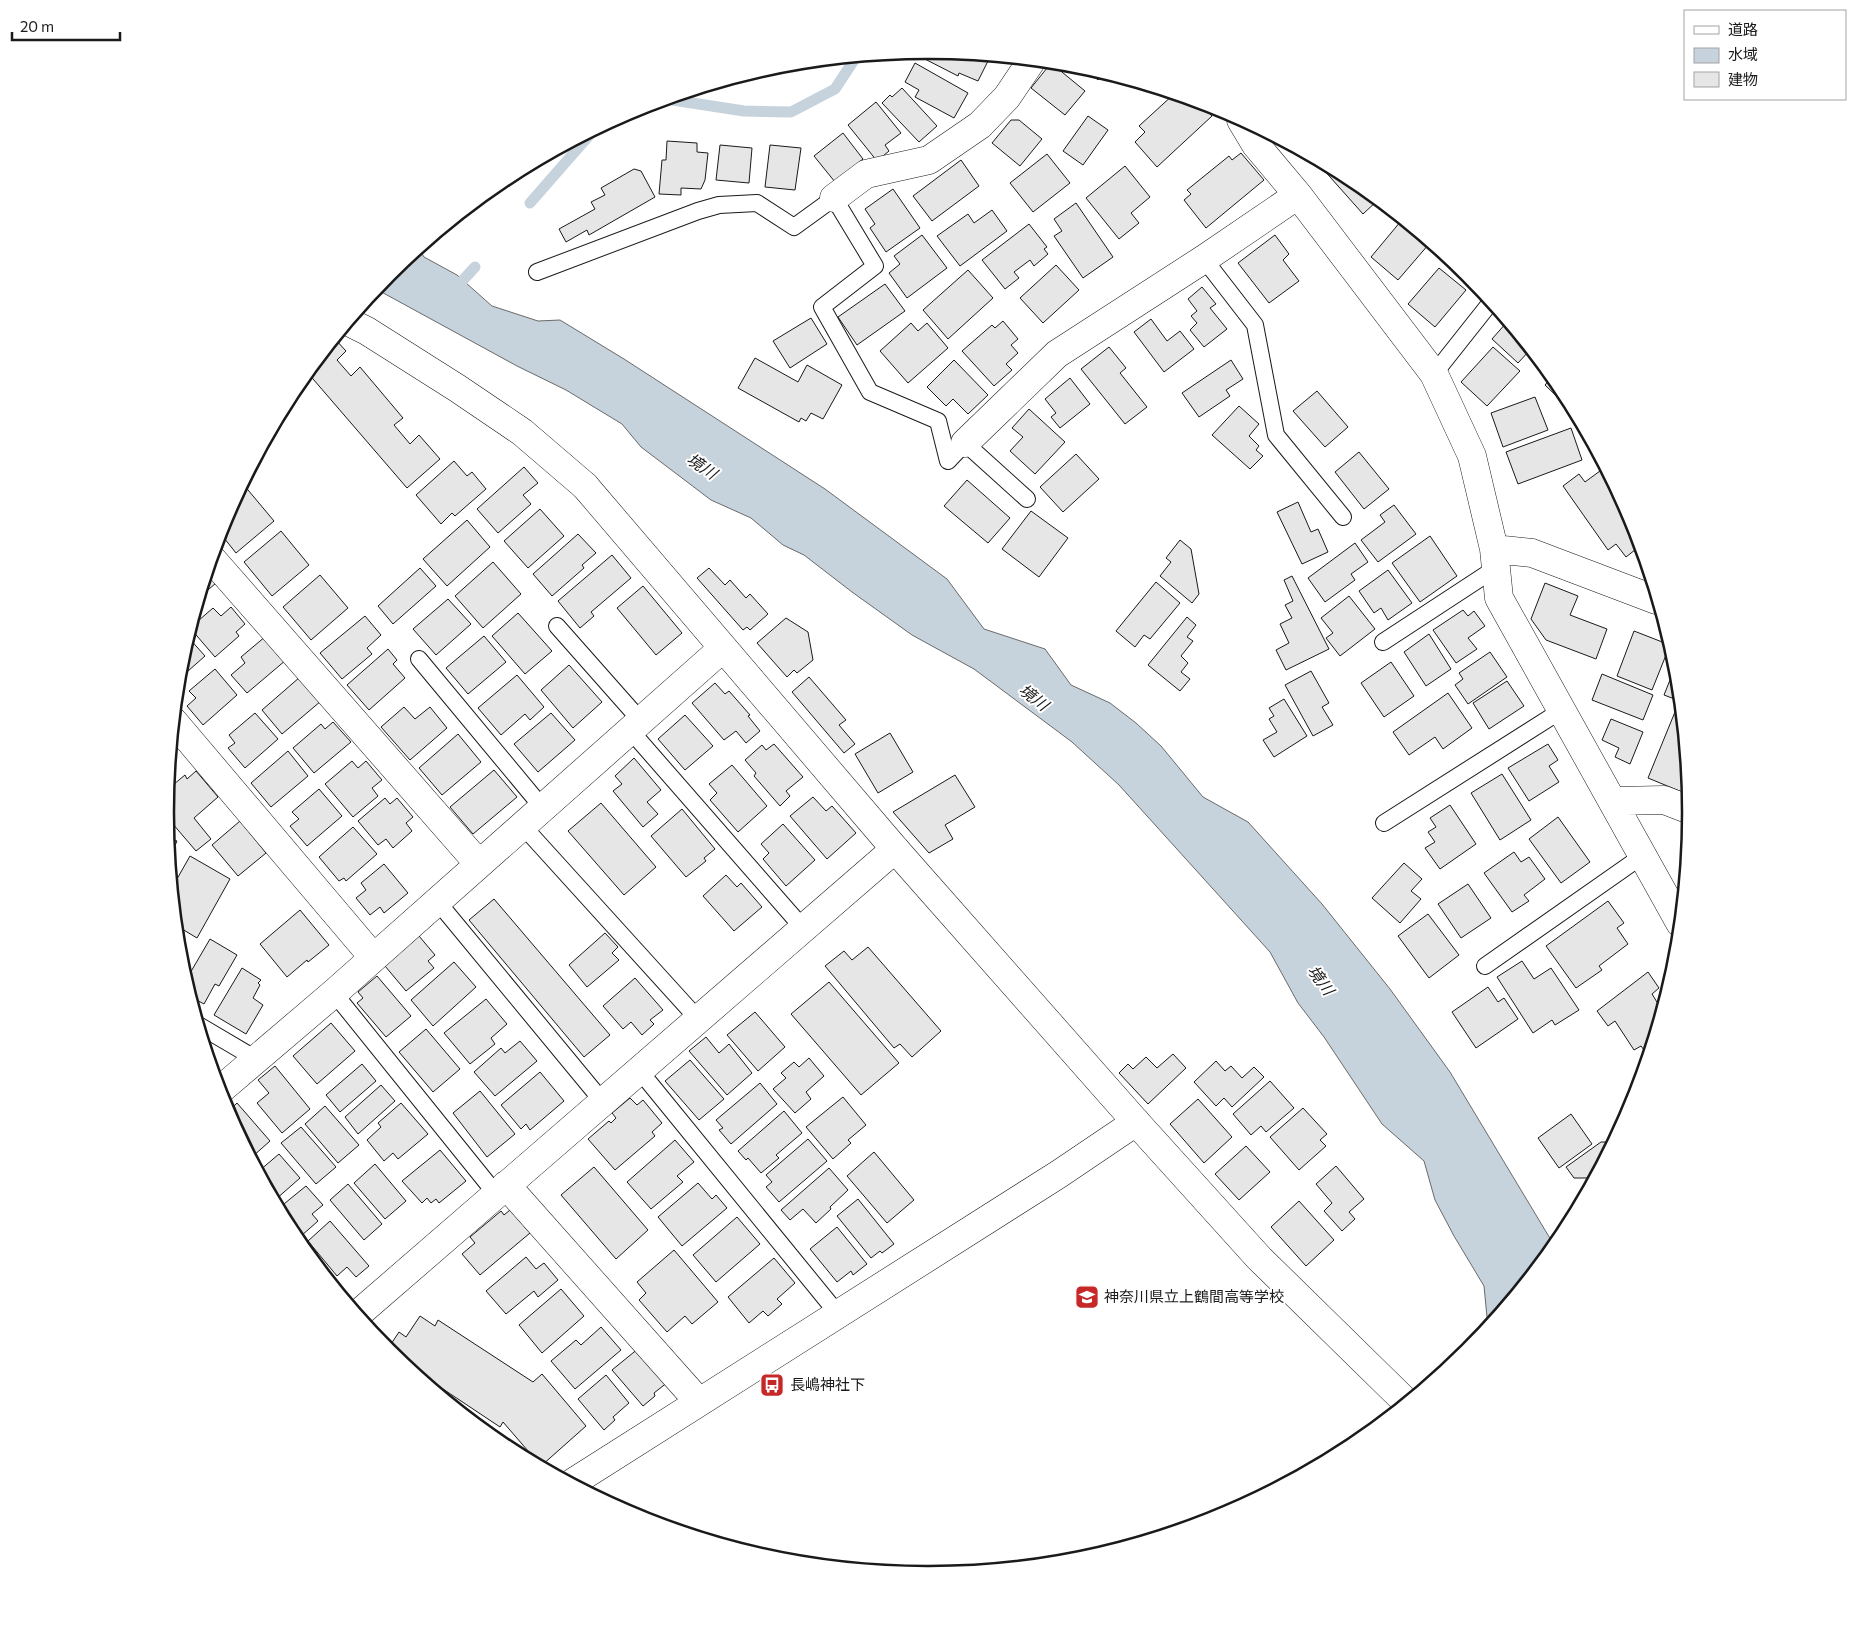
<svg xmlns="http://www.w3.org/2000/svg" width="1856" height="1625" font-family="Commissioner,'Noto Sans JP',sans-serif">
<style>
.water{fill:#c6d2dc;stroke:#6a6a6a}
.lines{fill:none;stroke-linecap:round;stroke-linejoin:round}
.stream{stroke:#c6d2dc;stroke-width:11}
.building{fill:#e6e6e6;stroke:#1a1a1a}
.service-casing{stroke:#1a1a1a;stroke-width:18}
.minor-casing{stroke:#1a1a1a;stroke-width:29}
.tertiary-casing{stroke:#1a1a1a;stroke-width:29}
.service{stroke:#fff;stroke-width:16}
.minor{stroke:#fff;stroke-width:28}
.tertiary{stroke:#fff;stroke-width:28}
.labels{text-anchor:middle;stroke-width:4;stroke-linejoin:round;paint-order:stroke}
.poi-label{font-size:15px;fill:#1a1a1a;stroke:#fff;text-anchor:start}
.water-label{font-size:16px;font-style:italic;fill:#1a1a1a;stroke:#fff}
.rim{fill:none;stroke:#1a1a1a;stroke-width:2.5}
</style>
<rect width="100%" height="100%" fill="#fff"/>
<!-- water -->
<path class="water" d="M419,249L424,257L457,275L492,306L538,321L560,320L624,359L825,489L947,579L984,629L1045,649L1071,685L1110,703L1136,723L1161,746L1203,797L1248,822L1322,904L1390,989L1450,1072L1554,1245L1491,1323L1487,1317L1484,1286L1454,1236L1435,1200L1424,1161L1382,1124L1324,1037L1298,1003L1270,952L1119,785L1072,742L974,669L912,635L852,592L804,555L783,545L751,518L711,500L641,447L622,424L566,390L517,366L376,289L389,273Z"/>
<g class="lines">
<!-- stream -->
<path class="stream" d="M666,99L744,111L791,112L835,89L856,57
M530,203L593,131
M463,280L475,267"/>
</g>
<!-- building -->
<path class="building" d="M928,50L988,56L990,57L978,81L959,73L958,76L919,56L922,51Z
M915,63L968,93L954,118L915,97L919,90L905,82Z
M1051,63L1085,91L1065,115L1031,88Z
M1084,67L1104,73L1098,80Z
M902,88L937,126L919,142L882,103L890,95L892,97Z
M1174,94L1200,102L1212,116L1157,167L1135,142L1145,132L1139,126Z
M876,102L901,133L885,145L889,151L877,161L848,125Z
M1088,116L1108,130L1083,165L1063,151Z
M1011,120H1019L1042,139L1020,166L992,143Z
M843,133L863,159L835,182L814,156Z
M667,141L697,143V152L708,153L705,180L701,189L681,188V195L659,194L662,160H666Z
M720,145L752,148L749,183L716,180Z
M770,145L801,148L795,190L765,187Z
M1241,153L1264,180L1206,228L1184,200L1191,194L1187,190L1229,156L1232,160Z
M1047,154L1070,183L1033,212L1010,183Z
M1314,159L1352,179L1378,200L1363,214Z
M961,160L979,186L932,221L913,196Z
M1125,166L1150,197L1131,213L1139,223L1119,239L1086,198Z
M634,169L641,171L655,197L589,235L587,230L566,242L559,229L595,209L591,202L605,195L601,188Z
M893,189L920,228L886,252L870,228L875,224L865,209Z
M1076,203L1113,257L1083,278L1054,236L1062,231L1054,219Z
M992,210L1007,231L960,266L937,236L968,214L974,223Z
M1401,221L1429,244L1398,280L1371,257Z
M1029,224L1047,247L1044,249L1048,254L1034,266L1030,260L1014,272L1019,278L1005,289L982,260Z
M922,235L947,268L907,298L889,273L900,264L894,256Z
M1275,235L1289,254L1283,260L1299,281L1269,303L1238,263Z
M1056,265L1079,290L1043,323L1020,298Z
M1439,268L1466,290L1435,327L1408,304Z
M968,270L993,298L948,339L923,310Z
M885,284L905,311L857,345L838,317Z
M1202,287L1216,304L1210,308L1227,329L1204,347L1190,330L1197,323L1191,316L1197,311L1188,299Z
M811,318L827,344L790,368L773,341Z
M1151,319L1167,341L1180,331L1194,349L1164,372L1134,332Z
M1003,321L1018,339L1011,345L1018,353L1006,364L1012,370L994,386L962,351L992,325L995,328Z
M1507,322L1530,350L1518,363L1492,339Z
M911,323L918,331L927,323L948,348L908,383L880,351Z
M335,339L346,351L337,360L351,376L360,367L403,418L394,425L410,444L419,435L440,459L407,488L307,372Z
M1109,347L1126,368L1120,373L1147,407L1125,424L1081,369Z
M1493,347L1520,371L1487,406L1461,382Z
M755,358L798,382L807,365L842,385L823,419L811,413L806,421L801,418L799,422L738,388Z
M954,360L988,395L968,414L953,399L946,406L927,387Z
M1231,360L1243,379L1226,390L1230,396L1199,417L1182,393Z
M1552,377L1562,389L1576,415L1545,385Z
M1070,378L1090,404L1060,428L1051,417L1056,413L1045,399Z
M1317,391L1348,427L1325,447L1293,411Z
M1535,397L1548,430L1503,447L1491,413Z
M1239,406L1259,424L1249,436L1259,446L1256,450L1263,456L1250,469L1212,435Z
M1029,409L1065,442L1035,474L1010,451L1023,437L1012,428Z
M1571,428L1582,460L1518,484L1506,452Z
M1359,452L1389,489L1364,509L1335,472Z
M1076,454L1099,479L1063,512L1040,487Z
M454,461L467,476L472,472L486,489L455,516L452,513L441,524L416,495Z
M524,467L538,483L523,495L531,504L498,533L477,509Z
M1604,468L1633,521L1640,546L1626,557L1616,544L1608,550L1563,486L1579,474L1585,482Z
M967,480L1010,518L988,543L944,506Z
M243,484L274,521L236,553L220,533L224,520Z
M1298,502L1311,532L1318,529L1328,552L1302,564L1277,512Z
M1394,505L1416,534L1378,562L1361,540L1385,522L1380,515Z
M540,509L564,536L528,568L504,541Z
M1031,511L1068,538L1039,577L1002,549Z
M467,520L490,547L447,586L423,559Z
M281,531L309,565L272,596L244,562Z
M578,534L596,553L582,565L584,568L552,596L533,574Z
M1430,536L1457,576L1420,602L1392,563Z
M1180,540L1191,549L1199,594L1192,603L1160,576L1171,562L1166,558Z
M1355,543L1368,562L1351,574L1355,580L1325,602L1308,578Z
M612,555L631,578L591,612L594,616L580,628L558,601Z
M493,562L521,594L483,628L455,596Z
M420,568L436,586L393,624L378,606Z
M709,568L725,585L730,580L746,598L750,594L768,614L750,630L747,627L743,630L697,578Z
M1388,570L1412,603L1388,620L1381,608L1374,613L1359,591Z
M208,573L216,583L201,596Z
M320,575L348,608L311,640L283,607Z
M1292,576L1329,649L1286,670L1276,650L1289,643L1280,624L1292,618L1285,605L1293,601L1284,580Z
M1156,582L1180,603L1150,639L1144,635L1135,647L1116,631Z
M1545,583L1578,596L1570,615L1607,629L1596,659L1546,640L1531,619Z
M643,586L682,633L656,655L617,608Z
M1349,596L1375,629L1340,656L1326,638L1333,633L1321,618Z
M448,599L471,624L436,655L413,629Z
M231,607L245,624L236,632L239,636L215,657L191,629V627L213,608L221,616Z
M1463,610L1468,616L1474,611L1485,626L1468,638L1477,649L1456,663L1433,630Z
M518,613L552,651L525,674L492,636Z
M365,616L381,635L367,648L372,654L342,679L320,653Z
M1187,617L1196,625L1187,637L1193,641L1181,656L1188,663L1181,672L1190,679L1180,691L1148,665Z
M786,618L808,632L813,660L797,673L794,670L787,677L757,643Z
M1634,631L1670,645L1652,690L1617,676Z
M1429,634L1451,669L1426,686L1404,652Z
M266,636L286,660L247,693L231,675L245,663L241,657Z
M484,636L506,662L468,694L446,668Z
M188,637L205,656L179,679L180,663Z
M388,649L397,660L393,664L405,678L369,710L347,685Z
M1490,652L1507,677L1468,704L1455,685L1463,679L1459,673Z
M1391,662L1414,696L1384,717L1361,683Z
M569,665L602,702L573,728L541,690Z
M1676,665L1680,701L1664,695Z
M215,669L237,695L203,725L187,706L196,698L189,691Z
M1311,671L1329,703L1322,707L1333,725L1313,736L1285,685Z
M1602,674L1653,695L1643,720L1592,700Z
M517,675L544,707L530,720L525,714L501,735L478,708Z
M300,677L321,701L282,734L262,710Z
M809,677L846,720L839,725L855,744L844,753L792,692Z
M1507,681L1524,706L1489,729L1473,703Z
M715,683L725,694L729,691L750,715L748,716L760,731L746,743L736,731L724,740L692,703Z
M1448,693L1472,728L1443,749L1435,737L1409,755L1393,732Z
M1284,699L1307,736L1274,757L1263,740L1277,732L1269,719L1274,716L1269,708Z
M404,707L415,719L430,707L447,728L410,760L381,727Z
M1677,707L1680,708L1687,780L1682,792L1648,778Z
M255,713L278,739L245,768L228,748L235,743L229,735Z
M551,713L575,740L538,772L514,744Z
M685,715L713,746L685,770L658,739Z
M1611,719L1643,732L1630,764L1615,757L1619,748L1602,740Z
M333,722L351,742L314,773L293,748L321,724L325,729Z
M890,733L913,772L878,793L855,754Z
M458,734L481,762L442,795L419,768Z
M774,744L803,777L786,791L790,796L780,806L754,776L756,773L745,760L762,745L766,750Z
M1548,744L1558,760L1549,766L1559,782L1529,801L1508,768Z
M288,751L308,776L271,807L251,783Z
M634,758L661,790L647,802L658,814L643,827L613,791L622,784L615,776Z
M352,761L358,768L366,761L382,780L372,788L378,796L353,817L325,784Z
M732,765L767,806L738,832L710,800L717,793L709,784Z
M494,770L517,797L473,834L450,807Z
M196,771L218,797L194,818L211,839L196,851L166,816V812L168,789L185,775L187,779Z
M1502,774L1531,820L1500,840L1471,793Z
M955,775L975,807L945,825L953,839L929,853L893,812Z
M319,789L342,816L307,846L290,826L299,819L292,812Z
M813,797L826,811L832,806L856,833L827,859L790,816Z
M385,798L390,804L397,798L413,817L406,823L412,831L393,848L386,839L378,845L358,821Z
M601,803L656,867L624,895L568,831Z
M1450,805L1476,844L1440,869L1425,848L1435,842L1428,832L1436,827L1430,818Z
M682,809L715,849L704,858L706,861L686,877L651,836Z
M1558,817L1590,862L1561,883L1529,839Z
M240,821L266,853L238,876L212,845Z
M783,824L815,860L786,886L763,859L769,853L761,844Z
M353,827L377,854L346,881L344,878L339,881L319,857Z
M168,837L177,841L170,857Z
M1514,852L1521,862L1529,857L1545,879L1524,895L1529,901L1512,912L1484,873Z
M190,856L230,879L197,938L177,926L173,886Z
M1404,863L1422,879L1411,891L1421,899L1400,923L1372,898Z
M384,864L408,893L384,913L380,907L370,915L356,898L366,890L361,883Z
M1685,864L1684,880L1680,878Z
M726,875L737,887L741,883L762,907L734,931L703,896Z
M1468,884L1491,918L1461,938L1438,904Z
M494,899L610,1035L584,1057L469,920Z
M1608,901L1624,923L1617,928L1628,944L1599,966L1602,970L1576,988L1546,946Z
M300,910L329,945L308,962L307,960L287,977L260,944Z
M1428,914L1459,955L1429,978L1398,936Z
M605,933L618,947L612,953L619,960L587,987L569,965Z
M419,936L435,955L428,961L434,968L406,991L385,966Z
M210,939L237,955L219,986L215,984L204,1004L191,997L186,980Z
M868,947L941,1031L912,1057L900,1044L894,1048L825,966L844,951L852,960Z
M1522,961L1534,979L1551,968L1579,1010L1555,1025L1552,1020L1533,1033L1497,977Z
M454,962L476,987L433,1026L411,1000Z
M242,968L261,980L258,983L260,985L253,998L263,1005L246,1034L214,1015Z
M1648,972L1659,988L1652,994L1660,1007L1663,1005L1647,1054L1641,1046L1634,1050L1615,1021L1608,1026L1597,1011Z
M377,976L411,1016L386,1037L357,1003L363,998L358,992Z
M635,978L663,1010L650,1020L654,1024L642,1035L631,1022L623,1029L603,1006Z
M829,982L899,1063L861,1095L791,1014Z
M1488,987L1498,1002L1504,998L1518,1019L1476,1048L1452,1012Z
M486,999L507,1024L491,1038L495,1044L470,1064L444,1033Z
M755,1012L785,1047L758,1071L727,1035Z
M331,1023L355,1051L317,1084L293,1056Z
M426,1029L460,1069L433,1092L399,1052Z
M706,1037L719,1053L729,1044L752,1073L727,1095L689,1051Z
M520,1041L537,1061L495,1096L474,1072L501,1048L505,1053Z
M1173,1054L1186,1068L1148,1104L1119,1073L1128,1064L1133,1069L1146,1057L1157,1068Z
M809,1058L824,1076L806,1092L811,1099L795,1113L773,1089L786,1078L781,1073L794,1062L799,1067Z
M690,1060L724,1099L699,1120L665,1081Z
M1216,1061L1225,1071L1231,1066L1242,1078L1254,1067L1264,1077L1232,1107L1224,1098L1216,1106L1194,1082Z
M362,1064L376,1081L340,1112L326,1095Z
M275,1066L310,1109L282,1133L257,1103L269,1093L258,1080Z
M540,1072L564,1101L530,1130L526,1124L521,1129L501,1105Z
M1270,1081L1294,1108L1266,1132L1261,1126L1251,1135L1233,1114Z
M760,1083L777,1104L731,1144L719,1130L723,1128L716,1120Z
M381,1085L395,1101L358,1134L345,1117Z
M480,1091L515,1134L487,1157L453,1113Z
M843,1097L866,1125L848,1140L851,1143L833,1159L806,1127Z
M630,1098L637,1105L643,1100L662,1123L652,1132L655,1136L615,1170L588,1139L609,1121L611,1123L616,1118L612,1113Z
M1198,1099L1232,1137L1204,1163L1170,1124Z
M237,1103L270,1141L252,1157L228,1112Z
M401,1103L428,1134L398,1159L393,1153L384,1161L367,1140L381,1127L378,1123Z
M325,1106L359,1145L338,1163L305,1124Z
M1303,1108L1327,1134L1320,1140L1326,1146L1299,1170L1270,1137Z
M784,1111L802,1133L776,1155L779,1158L761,1173L748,1158L746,1160L738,1151Z
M1571,1114L1592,1144L1559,1168L1538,1138Z
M301,1127L336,1167L316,1184L281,1143Z
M808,1139L827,1161L779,1202L766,1187L772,1182L766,1175Z
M675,1140L694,1162L677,1176L683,1182L651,1209L627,1182Z
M1601,1142H1612L1595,1173L1590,1178H1574L1566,1167Z
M1246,1146L1270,1172L1239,1200L1215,1174Z
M440,1150L466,1181L439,1203L436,1199L431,1203L427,1198L422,1203L402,1181Z
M874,1152L914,1200L887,1223L847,1176Z
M279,1154L300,1178L275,1200L259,1171Z
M375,1164L406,1201L385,1219L354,1183Z
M1336,1166L1364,1199L1349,1212L1355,1219L1342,1231L1324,1211L1332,1203L1316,1184Z
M594,1167L648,1230L616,1259L561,1195Z
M829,1168L848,1190L830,1207L831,1209L816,1223L803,1209L790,1220L781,1210Z
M698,1183L712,1199L716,1195L727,1208L682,1246L658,1217Z
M348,1184L382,1224L364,1240L330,1200Z
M306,1186L323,1205L312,1214L318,1221L301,1236L293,1227L290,1230L279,1208Z
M858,1199L894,1244L882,1253L880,1251L871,1258L837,1216Z
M1299,1201L1334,1240L1306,1266L1271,1227Z
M510,1210L530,1233L480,1275L462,1254L475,1243L470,1237L501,1211L504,1215Z
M737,1217L760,1244L716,1282L693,1255Z
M330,1221L369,1266L356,1277L347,1267L337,1276L308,1241Z
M837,1227L867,1264L853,1275L851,1271L837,1282L810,1249Z
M674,1250L718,1302L692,1324L685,1316L667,1332L639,1300L646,1293L637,1282Z
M526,1257L536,1269L544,1263L558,1280L538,1297L534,1291L506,1314L486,1291Z
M774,1258L795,1283L777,1299L782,1304L768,1316L763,1311L749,1323L728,1297Z
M561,1289L584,1316L542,1353L519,1325Z
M420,1316L435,1326L438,1320L533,1382L542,1374L586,1426L541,1466L503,1422L500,1427L398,1359L387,1350L399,1332L406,1337Z
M601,1327L621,1350L575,1389L551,1361L576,1340L581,1345Z
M639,1348L668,1382L654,1393L655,1396L643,1406L612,1370Z
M606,1375L629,1403L613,1417L615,1420L604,1430L578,1399Z"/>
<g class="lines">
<!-- service casing -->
<g class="service-casing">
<path id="service" d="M1204,259L1255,325L1276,435L1343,517
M537,272L698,211L719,205L757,203L794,227L834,198L875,266L822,307L870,392L938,421L948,461L965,443L1027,499
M1434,374L1491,302
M557,626L641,721
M1383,642L1496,568
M419,659L542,807
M630,730L803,928
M1384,823L1562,710
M522,825L698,1019
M437,901L603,1102
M1485,966L1642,856
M334,993L496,1194
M200,1026L256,1059
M639,1070L838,1314"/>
</g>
<!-- minor casing -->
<g class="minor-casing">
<path id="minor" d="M1241,120L1256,145L1298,195L1434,374L1472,456L1494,549L1499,598L1680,923
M834,198L866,174L929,160L980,125L1007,97L1032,60
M349,322L367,331L457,388L522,432L585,486
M965,443L1057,354L1204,259L1298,195
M1494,549L1532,553L1656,600
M212,559L479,864
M174,722L373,957
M1613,801L1664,800L1690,810
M219,1091L334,993L723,648
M506,1185L699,1402
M358,1314L895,849
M572,1483L1059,1174L1136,1122"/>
</g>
<!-- tertiary casing -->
<g class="tertiary-casing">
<path id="tertiary" d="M585,486L895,849L1136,1122L1259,1258L1406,1402"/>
</g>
<!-- service -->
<use href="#service" class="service"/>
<!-- minor -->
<use href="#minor" class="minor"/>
<!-- tertiary -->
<use href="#tertiary" class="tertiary"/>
</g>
<!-- icons -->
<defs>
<g id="school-square" transform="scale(1.25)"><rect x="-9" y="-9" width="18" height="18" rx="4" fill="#c62828" stroke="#fff"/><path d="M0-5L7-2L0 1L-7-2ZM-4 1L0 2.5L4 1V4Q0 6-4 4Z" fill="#fff"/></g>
<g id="bus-square" transform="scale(1.25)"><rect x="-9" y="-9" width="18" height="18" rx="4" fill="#c62828" stroke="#fff"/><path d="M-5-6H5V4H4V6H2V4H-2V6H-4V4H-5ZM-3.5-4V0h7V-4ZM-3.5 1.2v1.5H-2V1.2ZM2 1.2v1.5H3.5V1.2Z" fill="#fff"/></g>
</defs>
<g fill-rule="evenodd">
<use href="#school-square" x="1087" y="1297"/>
<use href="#bus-square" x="772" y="1385"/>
</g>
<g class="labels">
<!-- poi labels -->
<g class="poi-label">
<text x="1104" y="1302">神奈川県立上鶴間高等学校</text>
<text x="790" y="1390">長嶋神社下</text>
</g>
<!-- water labels -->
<g class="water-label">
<text transform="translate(702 466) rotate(34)" y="6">境川</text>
<text transform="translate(1034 697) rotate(38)" y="6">境川</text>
<text transform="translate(1321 980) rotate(54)" y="6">境川</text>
</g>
</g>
<!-- crop -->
<path d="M0 0H1856V1625H0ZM927 59H929A753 753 0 0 1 1682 812V813A753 753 0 0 1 929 1566H927A753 753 0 0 1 174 813V812A753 753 0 0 1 927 59Z" fill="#fff" fill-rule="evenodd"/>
<path class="rim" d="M927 59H929A753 753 0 0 1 1682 812V813A753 753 0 0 1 929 1566H927A753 753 0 0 1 174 813V812A753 753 0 0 1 927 59Z"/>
<!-- legend -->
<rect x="1684" y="10" width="162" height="90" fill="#ffffff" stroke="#a3a3a3"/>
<rect x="1694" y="26" width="25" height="8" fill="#ffffff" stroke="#a3a3a3"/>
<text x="1728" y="35" font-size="15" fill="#1a1a1a">道路</text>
<rect x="1694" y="48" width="25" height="15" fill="#c6d2dc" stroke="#a3a3a3"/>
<text x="1728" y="60" font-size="15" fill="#1a1a1a">水域</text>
<rect x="1694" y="72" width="25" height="15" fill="#e6e6e6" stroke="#a3a3a3"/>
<text x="1728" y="85" font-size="15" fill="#1a1a1a">建物</text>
<!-- scale -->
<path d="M12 32v8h108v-8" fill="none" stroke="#1a1a1a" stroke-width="2.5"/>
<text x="20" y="32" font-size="15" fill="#1a1a1a" stroke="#ffffff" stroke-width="4" paint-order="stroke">20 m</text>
</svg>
